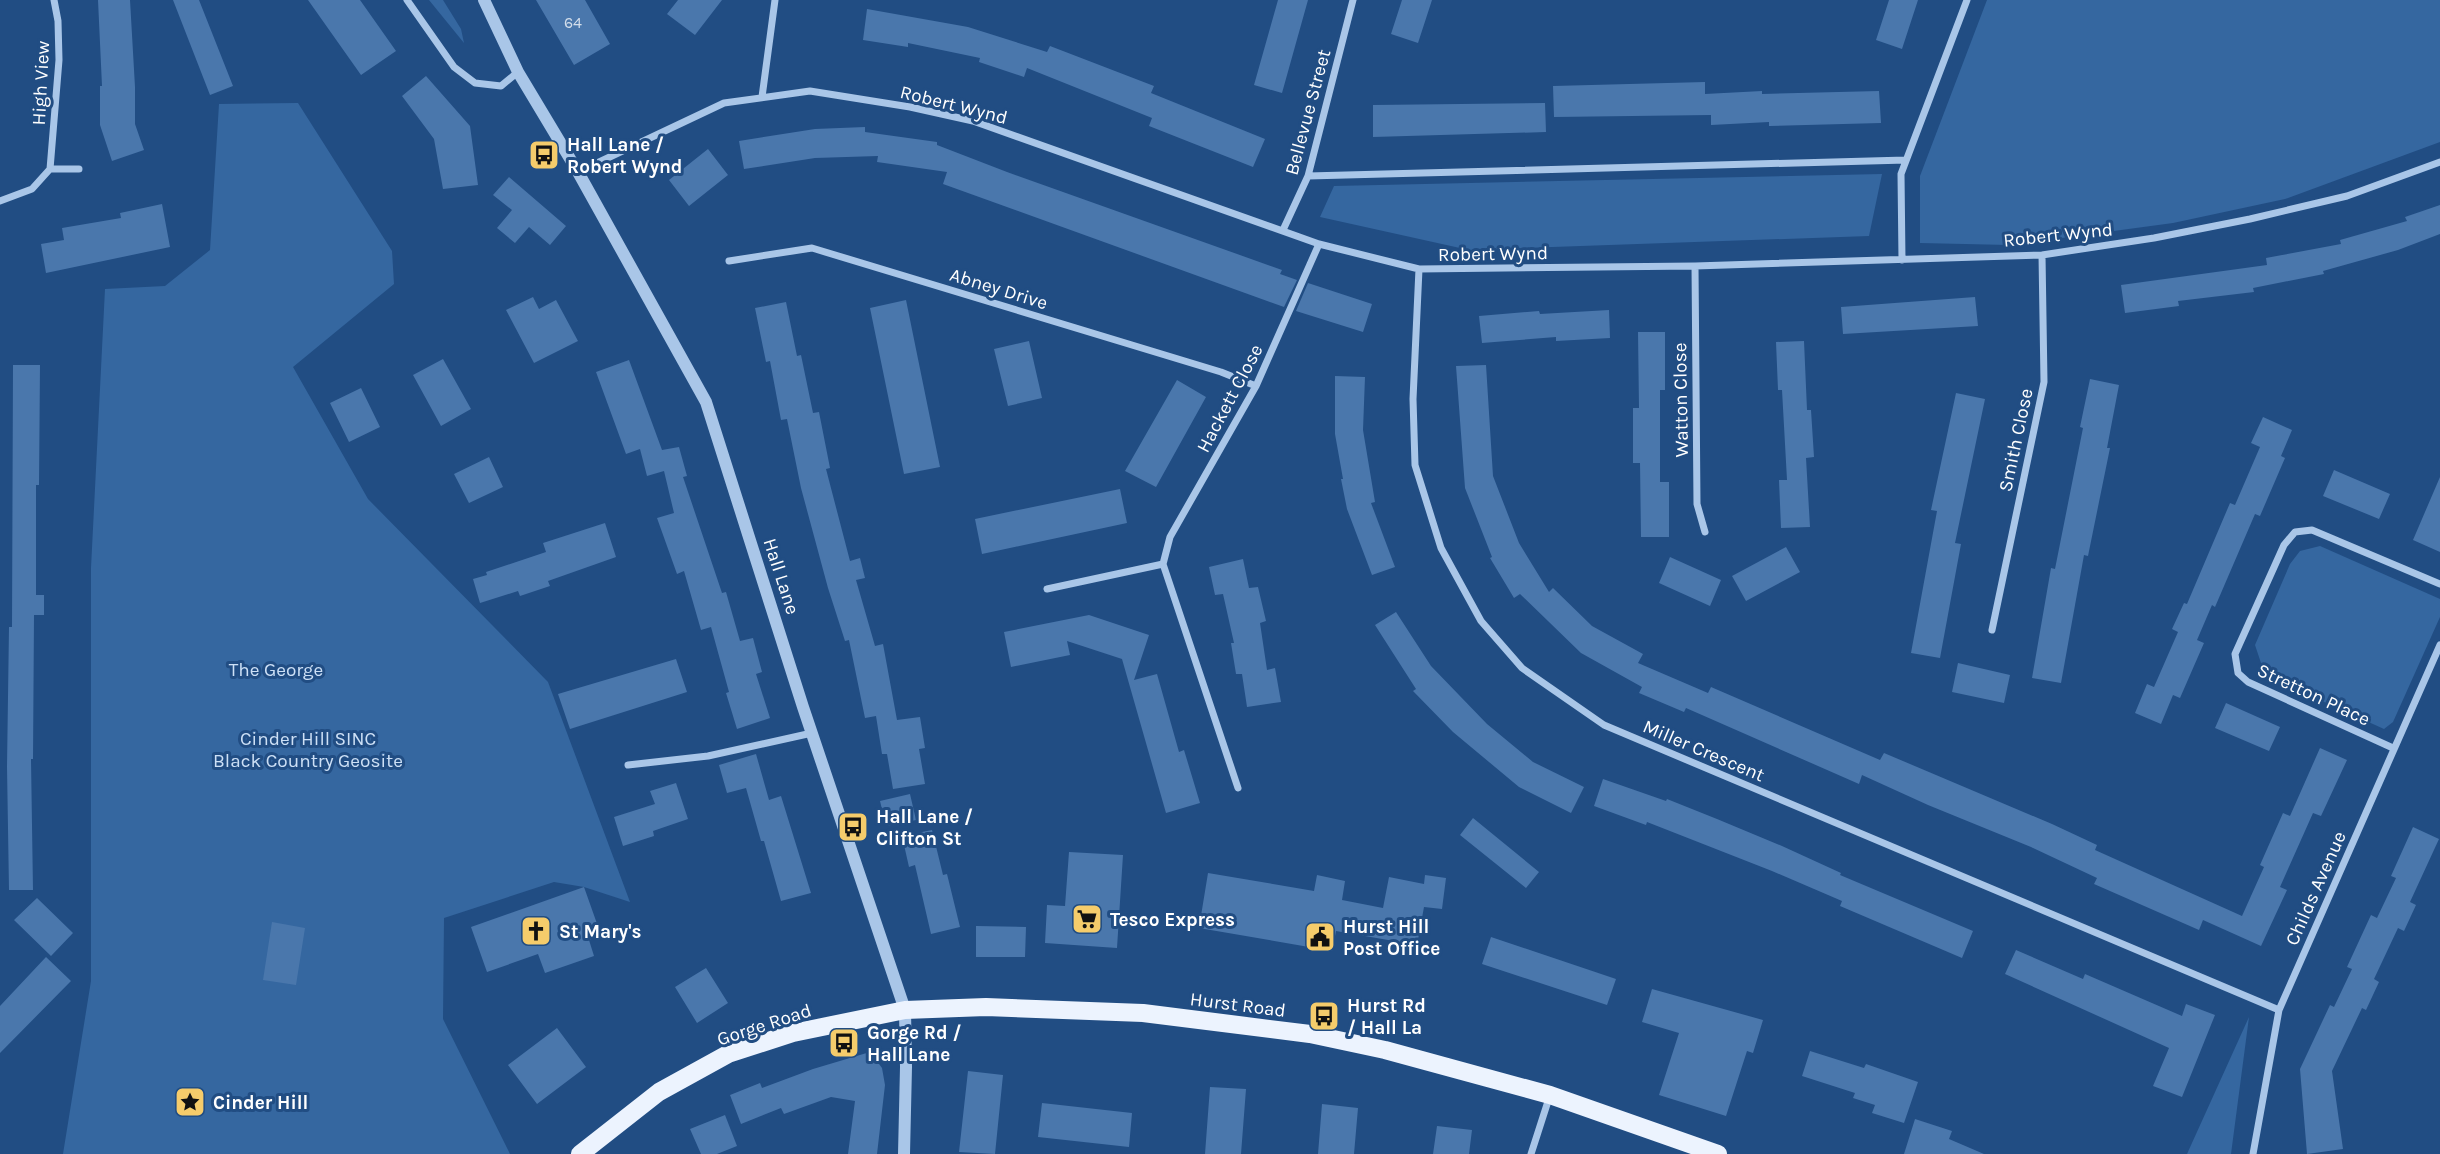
<svg xmlns="http://www.w3.org/2000/svg" width="2440" height="1154" font-family="Karla,sans-serif">
<style>
.green{fill:#3567a0}
.building{fill:#4a77ac}
.lines{fill:none;stroke-linecap:round;stroke-linejoin:round}
.minor{stroke:#a9c6e8;stroke-width:7}
.tertiary{stroke:#a9c6e8;stroke-width:12}
.primary{stroke:#ecf3fe;stroke-width:18}
.labels{text-anchor:middle;stroke-width:6;stroke-linejoin:round;paint-order:stroke}
.number-label{font-size:16px;fill:#d2ddea}
.street-label{font-size:19px;fill:#fff;stroke:#214d83}
.poi-label{font-size:19px;font-weight:bold;fill:#fff;stroke:#214d83;text-anchor:start}
.park-label{font-size:19px;fill:#cde0f6;stroke:#214d83}
</style>
<rect width="100%" height="100%" fill="#214d83"/>
<!-- green -->
<path class="green" d="M429,0H443L461,29L464,43Z
M1987,0H2440V142L2285,199L2173,223L2009,245L1920,243V176Z
M298,103L392,251L394,284L293,367L368,499L548,682L630,902L584,887L554,882L444,918L443,1019L510,1154H63L91,981V568L105,289L165,286L210,250L219,104Z
M1882,174L1869,236L1469,250L1320,217L1334,186Z
M2320,546L2440,599V617L2393,722L2384,729L2271,678L2261,663L2255,645L2290,564L2300,551Z
M2249,1017L2231,1154H2187Z"/>
<!-- building -->
<path class="building" d="M98,0H130L135,87V124L144,150L112,161L100,125V86H102Z
M173,0H199L233,86L210,95Z
M308,0H360L396,51L361,75Z
M536,0H585L610,44L574,65Z
M678,0H722L695,35L667,14Z
M1278,0H1308L1282,93L1254,85Z
M1402,0H1432L1418,43L1391,34Z
M1889,0H1918L1902,49L1876,40Z
M867,9L968,27L1047,52L1050,46L1154,86L1151,93L1265,139L1253,167L1149,126L1152,118L1027,68L1024,77L979,62L980,58L908,43V47L863,40Z
M426,76L470,126L478,185L443,189L434,139L402,96Z
M1705,82V94L1762,91V94L1879,91L1881,123L1769,126V122L1711,125V115L1554,117L1553,86Z
M1545,103L1546,132L1373,137V105Z
M865,127V132L937,142V145L1007,172L1282,270L1280,274L1297,280L1284,307L943,184L947,172L877,162L878,156L815,158L744,169L739,141L815,129Z
M708,149L728,175L689,206L669,180Z
M509,177L566,226L550,245L529,227L515,243L497,228L512,210L493,195Z
M162,204L170,247L46,273L41,244L64,240L62,228L121,218L120,213Z
M2440,205V234L2398,250L2323,271L2324,274L2253,288L2254,292L2178,301L2179,306L2125,313L2121,285L2267,265L2266,258L2341,244L2340,240L2407,221L2405,217Z
M1308,283L1372,304L1363,332L1296,311Z
M533,297L539,309L556,300L578,341L534,363L506,310Z
M1975,297L1978,326L1843,334L1841,307Z
M906,300L940,467L904,474L870,308Z
M786,302L797,356L801,355L813,413L819,412L830,468L826,469L850,561L860,558L865,578L856,580L875,646L883,644L897,720L920,717L925,748L919,749L925,784L893,789L887,754H882L876,716L865,718L849,640L845,641L828,588L801,488L787,419L781,420L770,361L766,362L755,308Z
M1609,310L1610,338L1556,341V337L1482,343L1479,316L1539,311L1540,314Z
M1638,332H1665V390H1660V482H1669V537H1641L1640,463H1633V408H1639Z
M1029,341L1042,398L1008,406L994,349Z
M1804,341L1807,410H1811L1814,457L1806,458L1810,527L1781,528L1779,480H1787L1782,390H1778L1776,342Z
M443,359L471,409L441,426L413,375Z
M629,360L662,450L679,447L687,476L683,477L722,593L726,592L740,641L753,638L762,672L756,674L770,718L737,729L726,693L729,692L711,627L701,630L684,571L677,574L657,518L674,513L664,471L647,476L640,449L626,454L596,372Z
M13,365H40L39,485H36V595H44V615H34L33,759H31L33,890H9L7,767L9,627H12Z
M1486,365L1493,476L1519,543L1549,592L1553,588L1592,626L1643,654L1638,663L1708,693L1711,687L1880,760L1884,753L2052,824L2097,845L2095,850L2242,916L2264,867L2260,865L2283,813L2290,816L2320,748L2347,760L2321,816L2313,813L2280,887L2287,890L2261,946L2203,920L2199,930L2094,884L2097,878L2031,847L1928,805L1862,775L1859,784L1686,708L1684,712L1639,693L1642,687L1581,653L1520,594L1514,598L1490,558L1492,557L1465,488L1456,366Z
M1335,376L1365,377L1363,430L1375,502L1371,503L1395,567L1372,575L1347,509L1341,479H1343L1335,434Z
M2090,379L2119,385L2107,448H2110L2088,556L2084,555L2061,683L2032,678L2051,568L2055,569L2083,428L2080,427Z
M1177,380L1206,397L1156,487L1125,471Z
M361,388L380,427L349,442L330,403Z
M1956,393L1985,399L1955,543L1961,544L1940,658L1911,653L1937,511L1931,510Z
M2263,417L2292,430L2281,456L2285,458L2260,516L2255,514L2215,607L2212,605L2197,640L2204,643L2180,698L2173,695L2161,724L2135,713L2147,684L2154,687L2178,632L2172,629L2184,603L2187,604L2230,503L2235,505L2260,447L2251,443Z
M489,457L503,487L469,503L454,474Z
M2334,470L2390,494L2379,519L2323,496Z
M2440,477V552L2413,540Z
M1120,489L1127,523L982,554L975,519Z
M605,523L616,557L548,581L550,586L520,596L518,591L480,603L473,579L487,575L486,572L546,552L543,543Z
M1786,547L1800,572L1746,601L1732,576Z
M1670,557L1721,580L1710,606L1659,583Z
M1243,559L1249,588L1258,587L1266,621L1260,623L1267,670L1275,668L1281,702L1247,707L1242,674H1236L1231,643H1234L1223,594L1215,595L1209,567Z
M1396,612L1431,666L1487,724L1533,762L1584,787L1571,813L1519,787L1453,732L1413,691L1416,689L1375,625Z
M1089,615L1149,635L1134,680L1157,674L1179,752L1184,750L1200,803L1166,813L1122,659L1067,641L1070,655L1011,667L1004,632Z
M676,659L687,692L570,729L558,694Z
M1958,663L2010,675L2004,703L1952,692Z
M2226,703L2280,727L2269,751L2215,728Z
M756,754L769,800L781,796L811,893L781,901L764,841H761L746,788L727,793L719,765Z
M1603,779L1666,801L1667,799L1717,819L1782,846L1841,873L1840,875L1973,931L1962,958L1840,906L1842,901L1772,871L1647,822L1646,825L1594,806Z
M676,783L688,819L653,831L654,836L623,846L614,817L655,804L650,791Z
M910,794L916,820L886,826L880,801Z
M1473,818L1539,872L1526,888L1460,835Z
M2413,827L2439,839L2410,902L2416,905L2404,931L2398,928L2374,979L2379,982L2366,1010L2362,1008L2332,1071L2343,1149L2307,1154L2300,1069L2330,1005L2334,1007L2352,969L2347,967L2371,915L2377,918L2396,878L2391,876Z
M932,830L943,875L947,874L960,927L931,934L915,865L909,867L902,836Z
M1069,852L1123,855L1117,948L1045,943L1047,905L1065,906Z
M1208,873L1314,891L1317,875L1345,881L1342,900L1383,908L1389,877L1424,884L1425,875L1446,878L1442,909L1424,907L1417,945L1336,931L1332,951L1199,928Z
M584,887L601,935L589,940L594,956L545,973L538,954L487,972L471,927Z
M37,898L73,933L51,956L14,920Z
M272,922L305,928L296,985L263,980Z
M976,926L1026,927L1025,957H976Z
M1491,937L1616,979L1607,1005L1482,964Z
M2016,950L2083,979L2085,974L2182,1016L2186,1004L2215,1015L2182,1097L2153,1086L2169,1048L2005,974Z
M46,957L71,981L0,1053V1006Z
M706,968L728,1003L697,1023L675,987Z
M1652,989L1763,1020L1753,1053L1747,1051L1726,1116L1659,1095L1679,1033L1642,1022Z
M557,1028L586,1067L537,1104L508,1065Z
M1810,1051L1864,1068L1866,1064L1918,1082L1904,1123L1872,1113L1875,1105L1853,1098L1855,1093L1802,1076Z
M870,1052L882,1068L885,1085L877,1154H848L855,1101L831,1097L784,1114L781,1108L741,1124L730,1095L760,1083L762,1088L813,1069Z
M968,1071L1003,1075L995,1154L959,1152Z
M1210,1087L1246,1089L1241,1154H1205Z
M1042,1103L1132,1113L1129,1147L1038,1137Z
M1322,1104L1358,1108L1354,1154H1318Z
M725,1115L737,1146L717,1154H701L690,1129Z
M1915,1119L1952,1131L1949,1139L1984,1154H1904Z
M1437,1126L1472,1130L1469,1154H1433Z"/>
<g class="lines">
<!-- minor -->
<path class="minor" d="M407,0L454,67L475,83L501,86L518,72
M762,97L775,0
M50,169H79
M578,172L724,103L810,91L910,107L973,121L1319,244L1419,269L1695,266L2042,255L2154,238L2250,219L2347,196L2440,162
M1308,176L1906,160
M0,201L32,189L50,169L59,60L58,21L54,0
M1283,230L1308,176L1353,0
M1902,260L1901,174L1967,0
M729,261L812,248L1221,372L1256,386
M1695,266L1697,504L1705,532
M1419,269L1413,399L1415,465L1441,548L1481,621L1522,668L1604,725L2279,1010
M1047,589L1163,564
M1992,630L2044,382L2042,255
M2393,748L2248,682L2238,673L2235,654L2284,545L2295,532L2312,530L2440,584
M628,765L708,756L812,733
M1238,788L1163,564L1170,537L1256,386L1319,244
M1531,1154L1550,1095
M2253,1154L2279,1010L2440,645"/>
<!-- tertiary -->
<path class="tertiary" d="M484,0L518,72L578,172L706,402L803,707L905,1010L906,1067L904,1154"/>
<!-- primary -->
<path class="primary" d="M580,1154L659,1092L728,1054L793,1033L905,1010L986,1007L1143,1013L1310,1034L1385,1050L1550,1095L1718,1154"/>
</g>
<!-- icons -->
<defs>
<g id="bus-square" transform="scale(1.575)"><rect x="-9" y="-9" width="18" height="18" rx="4" fill="#f5cc6b" stroke="#214d83"/><path d="M-5-6H5V4H4V6H2V4H-2V6H-4V4H-5ZM-3.5-4V0h7V-4ZM-3.5 1.2v1.5H-2V1.2ZM2 1.2v1.5H3.5V1.2Z" fill="#111"/></g>
<g id="supermarket-square" transform="scale(1.575)"><rect x="-9" y="-9" width="18" height="18" rx="4" fill="#f5cc6b" stroke="#214d83"/><path d="M-6-5.5h2.5l.6 2H6L4.5 2H-2.5L-4.4-4H-6ZM-1.5 3.2a1.3 1.3 0 1 0 .1 0ZM3 3.2a1.3 1.3 0 1 0 .1 0Z" fill="#111"/></g>
<g id="church-square" transform="scale(1.575)"><rect x="-9" y="-9" width="18" height="18" rx="4" fill="#f5cc6b" stroke="#214d83"/><path d="M-1.2-6h2.4v3.5h3.3v2.4h-3.3V6h-2.4V-.1h-3.3v-2.4h3.3Z" fill="#111"/></g>
<g id="civic-square" transform="scale(1.575)"><rect x="-9" y="-9" width="18" height="18" rx="4" fill="#f5cc6b" stroke="#214d83"/><path d="M-.6-6.5H3V-4.5H.6V-3L4-1V1h2V6H-6V1h2V-1L-.6-3ZM-1.2 2.5V6h2.4V2.5Z" fill="#111"/></g>
<g id="sight-square" transform="scale(1.575)"><rect x="-9" y="-9" width="18" height="18" rx="4" fill="#f5cc6b" stroke="#214d83"/><path d="M0-6L1.8-2.2L6-1.7L2.9 1.2L3.7 5.4L0 3.3L-3.7 5.4L-2.9 1.2L-6-1.7L-1.8-2.2Z" fill="#111"/></g>
</defs>
<g fill-rule="evenodd">
<use href="#bus-square" x="544" y="155"/>
<use href="#bus-square" x="853" y="827"/>
<use href="#supermarket-square" x="1087" y="919"/>
<use href="#church-square" x="536" y="931"/>
<use href="#civic-square" x="1320" y="937"/>
<use href="#bus-square" x="1324" y="1016"/>
<use href="#bus-square" x="844" y="1043"/>
<use href="#sight-square" x="190" y="1102"/>
</g>
<g class="labels">
<!-- number labels -->
<g class="number-label">
<text x="573" y="28">64</text>
</g>
<!-- street labels -->
<g class="street-label">
<text transform="translate(40 83) rotate(-87)" y="7">High View</text>
<text transform="translate(954 104) rotate(14)" y="7">Robert Wynd</text>
<text transform="translate(1307 112) rotate(-75)" y="7">Bellevue Street</text>
<text transform="translate(2058 234) rotate(-6)" y="7">Robert Wynd</text>
<text transform="translate(1493 253) rotate(-1)" y="7">Robert Wynd</text>
<text transform="translate(999 288) rotate(17)" y="7">Abney Drive</text>
<text transform="translate(1229 398) rotate(-62)" y="7">Hackett Close</text>
<text transform="translate(1680 400) rotate(-91)" y="7">Watton Close</text>
<text transform="translate(2015 440) rotate(-78)" y="7">Smith Close</text>
<text transform="translate(782 576) rotate(72)" y="7">Hall Lane</text>
<text transform="translate(2314 694) rotate(25)" y="7">Stretton Place</text>
<text transform="translate(1704 750) rotate(23)" y="7">Miller Crescent</text>
<text transform="translate(2315 888) rotate(-66)" y="7">Childs Avenue</text>
<text transform="translate(1238 1004) rotate(7)" y="7">Hurst Road</text>
<text transform="translate(764 1024) rotate(-18)" y="7">Gorge Road</text>
</g>
<!-- poi labels -->
<g class="poi-label">
<text x="567" y="151">Hall Lane /<tspan x="567" dy="22">Robert Wynd</tspan></text>
<text x="876" y="823">Hall Lane /<tspan x="876" dy="22">Clifton St</tspan></text>
<text x="1110" y="926">Tesco Express</text>
<text x="1343" y="933">Hurst Hill<tspan x="1343" dy="22">Post Office</tspan></text>
<text x="559" y="938">St Mary's</text>
<text x="1347" y="1012">Hurst Rd<tspan x="1347" dy="22">/ Hall La</tspan></text>
<text x="867" y="1039">Gorge Rd /<tspan x="867" dy="22">Hall Lane</tspan></text>
<text x="213" y="1109">Cinder Hill</text>
</g>
<!-- park labels -->
<g class="park-label">
<text x="276" y="676">The George</text>
<text x="308" y="745">Cinder Hill SINC<tspan x="308" dy="22">Black Country Geosite</tspan></text>
</g>
</g>
</svg>
